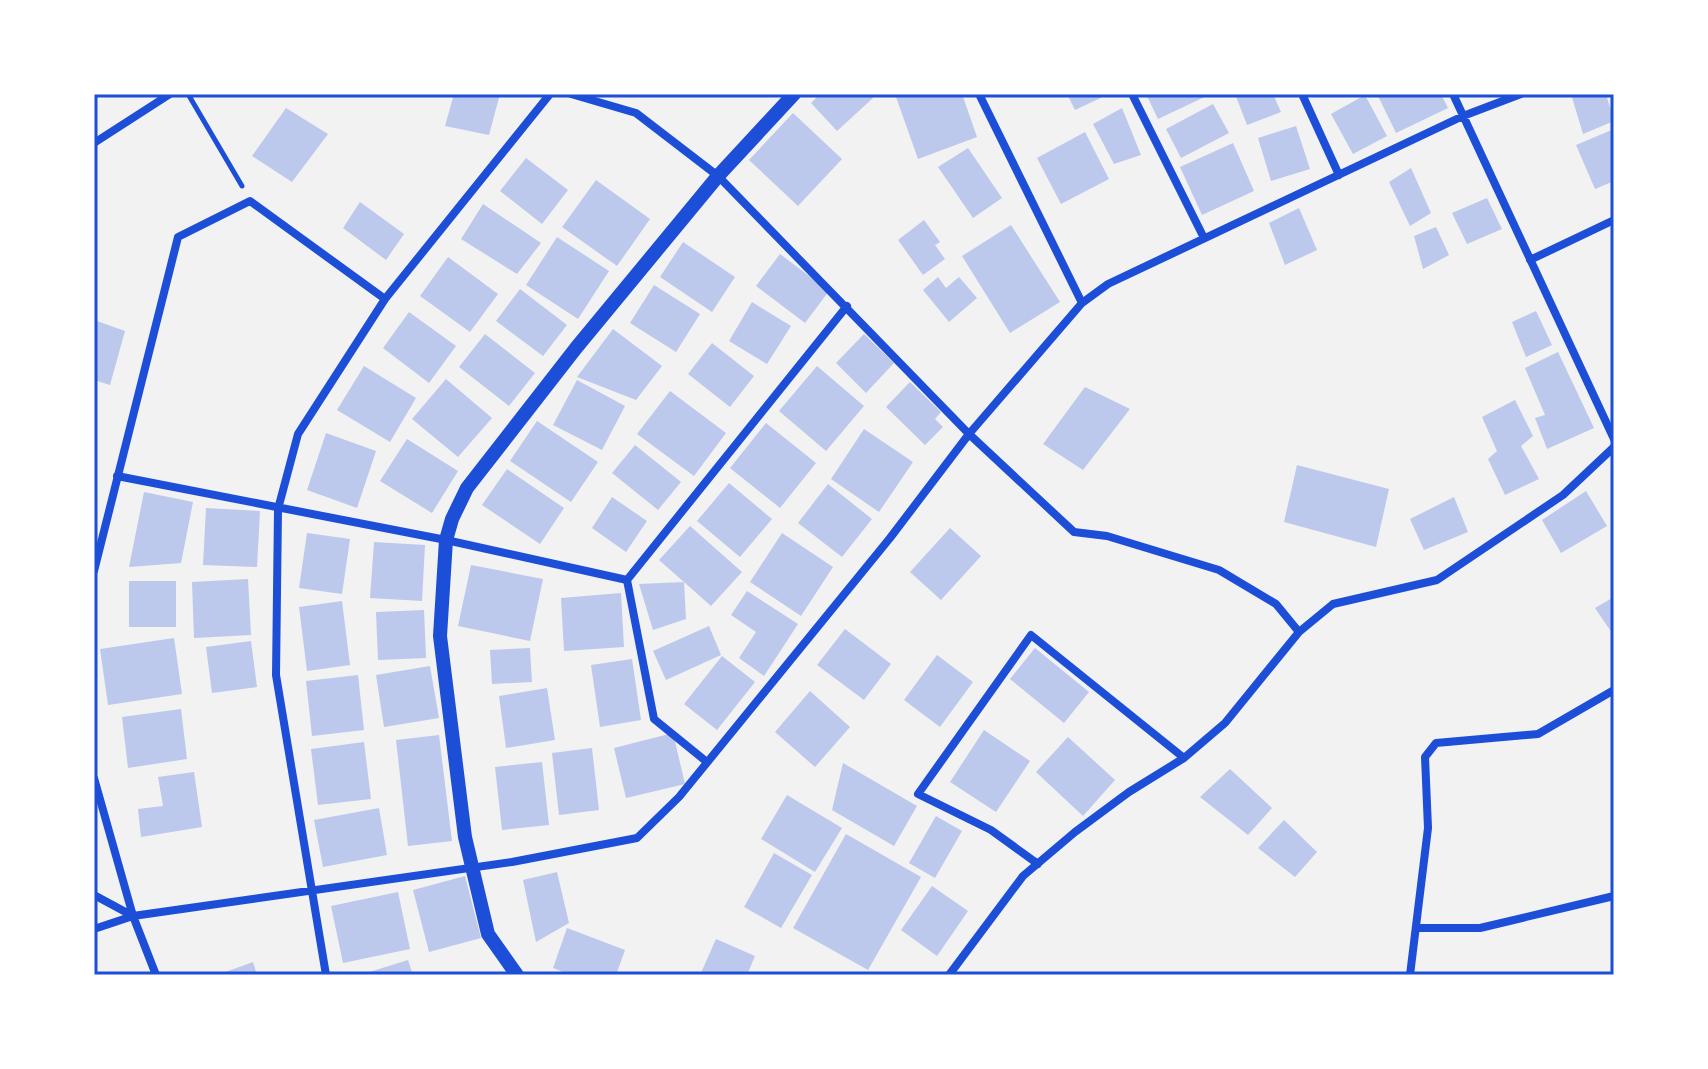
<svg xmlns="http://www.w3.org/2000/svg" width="1708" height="1069" font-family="'Exo 2',sans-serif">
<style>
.building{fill:#bdc9ec}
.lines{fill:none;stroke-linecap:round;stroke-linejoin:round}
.path{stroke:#1d4ed8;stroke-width:5}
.minor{stroke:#1d4ed8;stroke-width:8}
.tertiary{stroke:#1d4ed8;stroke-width:14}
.neatline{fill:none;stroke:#1d4ed8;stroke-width:3}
</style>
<rect width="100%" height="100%" fill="#f2f2f2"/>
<!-- building -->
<path class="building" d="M454,94H500L489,135L445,126Z
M820,94H869L873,98L837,131L811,103Z
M903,94H962L977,137L918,159L896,97Z
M1067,94H1109L1075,110Z
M1146,94H1211L1158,119Z
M1235,94H1273L1281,112L1247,125Z
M1377,94H1441L1448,108L1396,133Z
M1571,94H1606L1614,121L1583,134Z
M1365,95L1387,136L1353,154L1331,114Z
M1213,104L1229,133L1181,158L1166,129Z
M286,108L328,134L292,182L252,156Z
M1122,108L1141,155L1114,164L1093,124Z
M793,113L842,159L798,206L749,160Z
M1296,126L1310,169L1271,181L1258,138Z
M1614,129V181L1595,189L1576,145Z
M1085,132L1109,179L1061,204L1037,158Z
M1233,143L1254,191L1202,215L1180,167Z
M968,148L1002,198L973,218L938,167Z
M526,158L568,190L542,224L500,191Z
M1411,168L1431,213L1410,226L1389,182Z
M596,180L650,219L617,266L562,227Z
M1487,198L1502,229L1467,244L1452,213Z
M360,202L404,234L386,260L343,228Z
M483,204L541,243L517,274L461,239Z
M1299,208L1317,250L1285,265L1269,223Z
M924,220L940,242L935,245L945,259L923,275L898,240Z
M1011,225L1060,302L1010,333L962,256Z
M1436,227L1449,255L1423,269L1414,236Z
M557,237L609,271L578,319L526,285Z
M683,242L735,277L712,312L660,277Z
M780,254L829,291L805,323L756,286Z
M448,257L498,294L470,332L420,296Z
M938,277L946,288L959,277L977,298L949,322L923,290Z
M654,285L700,314L676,352L630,323Z
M520,289L567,325L543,356L496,321Z
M752,302L791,326L767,364L729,341Z
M1536,311L1552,345L1526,357L1512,322Z
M409,312L456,346L429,383L383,348Z
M94,320L125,331L110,385L94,380Z
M613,329L662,366L636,400L577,377Z
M485,334L535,373L509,406L459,367Z
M864,334L894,363L866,393L836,363Z
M712,343L754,376L730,407L688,374Z
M1558,352L1594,428L1547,449L1535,418L1545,415L1525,368Z
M364,366L416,398L390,442L337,410Z
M817,366L864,406L826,451L779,411Z
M446,379L492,418L458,457L412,419Z
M577,380L625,406L602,450L553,425Z
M910,382L941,412L935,419L943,427L925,445L886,407Z
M1085,387L1130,409L1083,470L1043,444Z
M670,391L726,433L694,476L637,434Z
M1515,400L1533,436L1521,446L1539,479L1505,495L1488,459L1497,451L1482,417Z
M537,421L598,462L571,502L510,461Z
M766,423L816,463L780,508L730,468Z
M864,429L913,462L879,512L831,479Z
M326,433L376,451L357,508L307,490Z
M407,439L458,471L432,513L380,481Z
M635,445L681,482L658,510L612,473Z
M1297,465L1389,489L1376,547L1284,522Z
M507,469L564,508L540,544L482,505Z
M729,483L772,519L740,557L697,521Z
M828,484L872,519L842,557L798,523Z
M1586,491L1607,526L1561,553L1542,520Z
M144,492L193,502L181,563L129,567Z
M612,497L647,521L626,552L592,528Z
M1454,497L1468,532L1424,550L1410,519Z
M206,508L260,511L257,567L203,565Z
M690,526L742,572L711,606L659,560Z
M950,528L981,556L941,600L910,572Z
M307,533L350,539L342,594L299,588Z
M782,533L833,567L801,616L750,582Z
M374,542L425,545L422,601L370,598Z
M471,565L543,579L530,641L458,626Z
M248,579L251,635L194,638L192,582Z
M129,581H176V627H129Z
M684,582L686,619L653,630L639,584Z
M747,591L798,624L764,676L739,658L756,632L731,615Z
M621,593L624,647L564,651L561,598Z
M1614,597V636L1595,608Z
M342,601L350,665L307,671L299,607Z
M424,610L426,658L378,660L376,612Z
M709,626L721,655L666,680L653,651Z
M845,629L891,664L864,700L817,665Z
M174,638L182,694L108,705L100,649Z
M251,641L257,687L212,693L206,647Z
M530,648L532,682L492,684L490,650Z
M1035,648L1089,692L1064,723L1010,679Z
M937,655L973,682L940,727L904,700Z
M722,656L755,682L717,730L684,704Z
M632,659L641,720L600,727L591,665Z
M430,666L439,718L384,727L376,675Z
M358,675L364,730L312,736L306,681Z
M547,688L555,740L506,748L499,696Z
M810,691L850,727L815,767L775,732Z
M181,709L187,759L128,768L122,717Z
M984,730L1030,761L996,812L950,782Z
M673,733L685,784L626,798L614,748Z
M439,735L452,841L408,846L396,740Z
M1068,737L1115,780L1083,816L1036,772Z
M364,742L371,799L318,805L311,749Z
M592,748L599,810L559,815L552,753Z
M542,762L549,825L502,830L495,767Z
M843,763L917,806L894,846L832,810Z
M1230,769L1272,808L1248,835L1200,797Z
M194,772L202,827L141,837L138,809L163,806L158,777Z
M787,795L842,828L815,872L761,839Z
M379,808L387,855L323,867L314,820Z
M936,816L962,831L935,878L909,863Z
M1284,820L1317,852L1295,877L1258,848Z
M846,834L921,877L868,970L793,928Z
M774,853L812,875L781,928L744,907Z
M557,872L569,923L536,942L523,880Z
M465,876L481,938L429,952L413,890Z
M932,886L968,911L937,956L901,930Z
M398,892L410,949L343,963L331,906Z
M567,928L625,950L616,975H571L553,968Z
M716,939L755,956L747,975H700Z
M408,960L413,975H363V974Z
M253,962L257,975H217Z"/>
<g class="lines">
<!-- path -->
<path class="path" d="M188,94L242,186"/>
<!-- minor -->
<path class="minor" d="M571,94L636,113L718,176L969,434L1074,532L1107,536L1219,570L1276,604L1299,632
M979,94L1082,303
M1132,94L1204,238
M1302,94L1339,175
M1453,94L1614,439
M94,143L170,94
M1530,260L1614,220
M117,476L446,540L627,580
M94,571L178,237L250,201L385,299
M707,762L654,719L627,580L847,306
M94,778L133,916L156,975
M1038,864L991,830L918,794L1031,635L1184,758
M94,895L133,916
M1416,928H1480L1614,896
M94,929L133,916L512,862L637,838L679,797L890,538L969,434L1082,303L1108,284L1463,116L1521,94
M326,975L276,675L278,509L298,434L385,299L550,94
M949,975L1023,876L1075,832L1129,792L1184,758L1225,723L1299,632L1333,604L1437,580L1563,495L1614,447
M1410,975L1428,828L1425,757L1436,743L1538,734L1614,690"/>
<!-- tertiary -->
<path class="tertiary" d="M517,975L488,934L465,837L440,636L446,540L452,519L467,488L576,348L718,176L794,94"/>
</g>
<!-- border -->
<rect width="1708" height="1069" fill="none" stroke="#ffffff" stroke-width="192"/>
<rect x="96" y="96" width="1516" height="877" class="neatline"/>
</svg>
